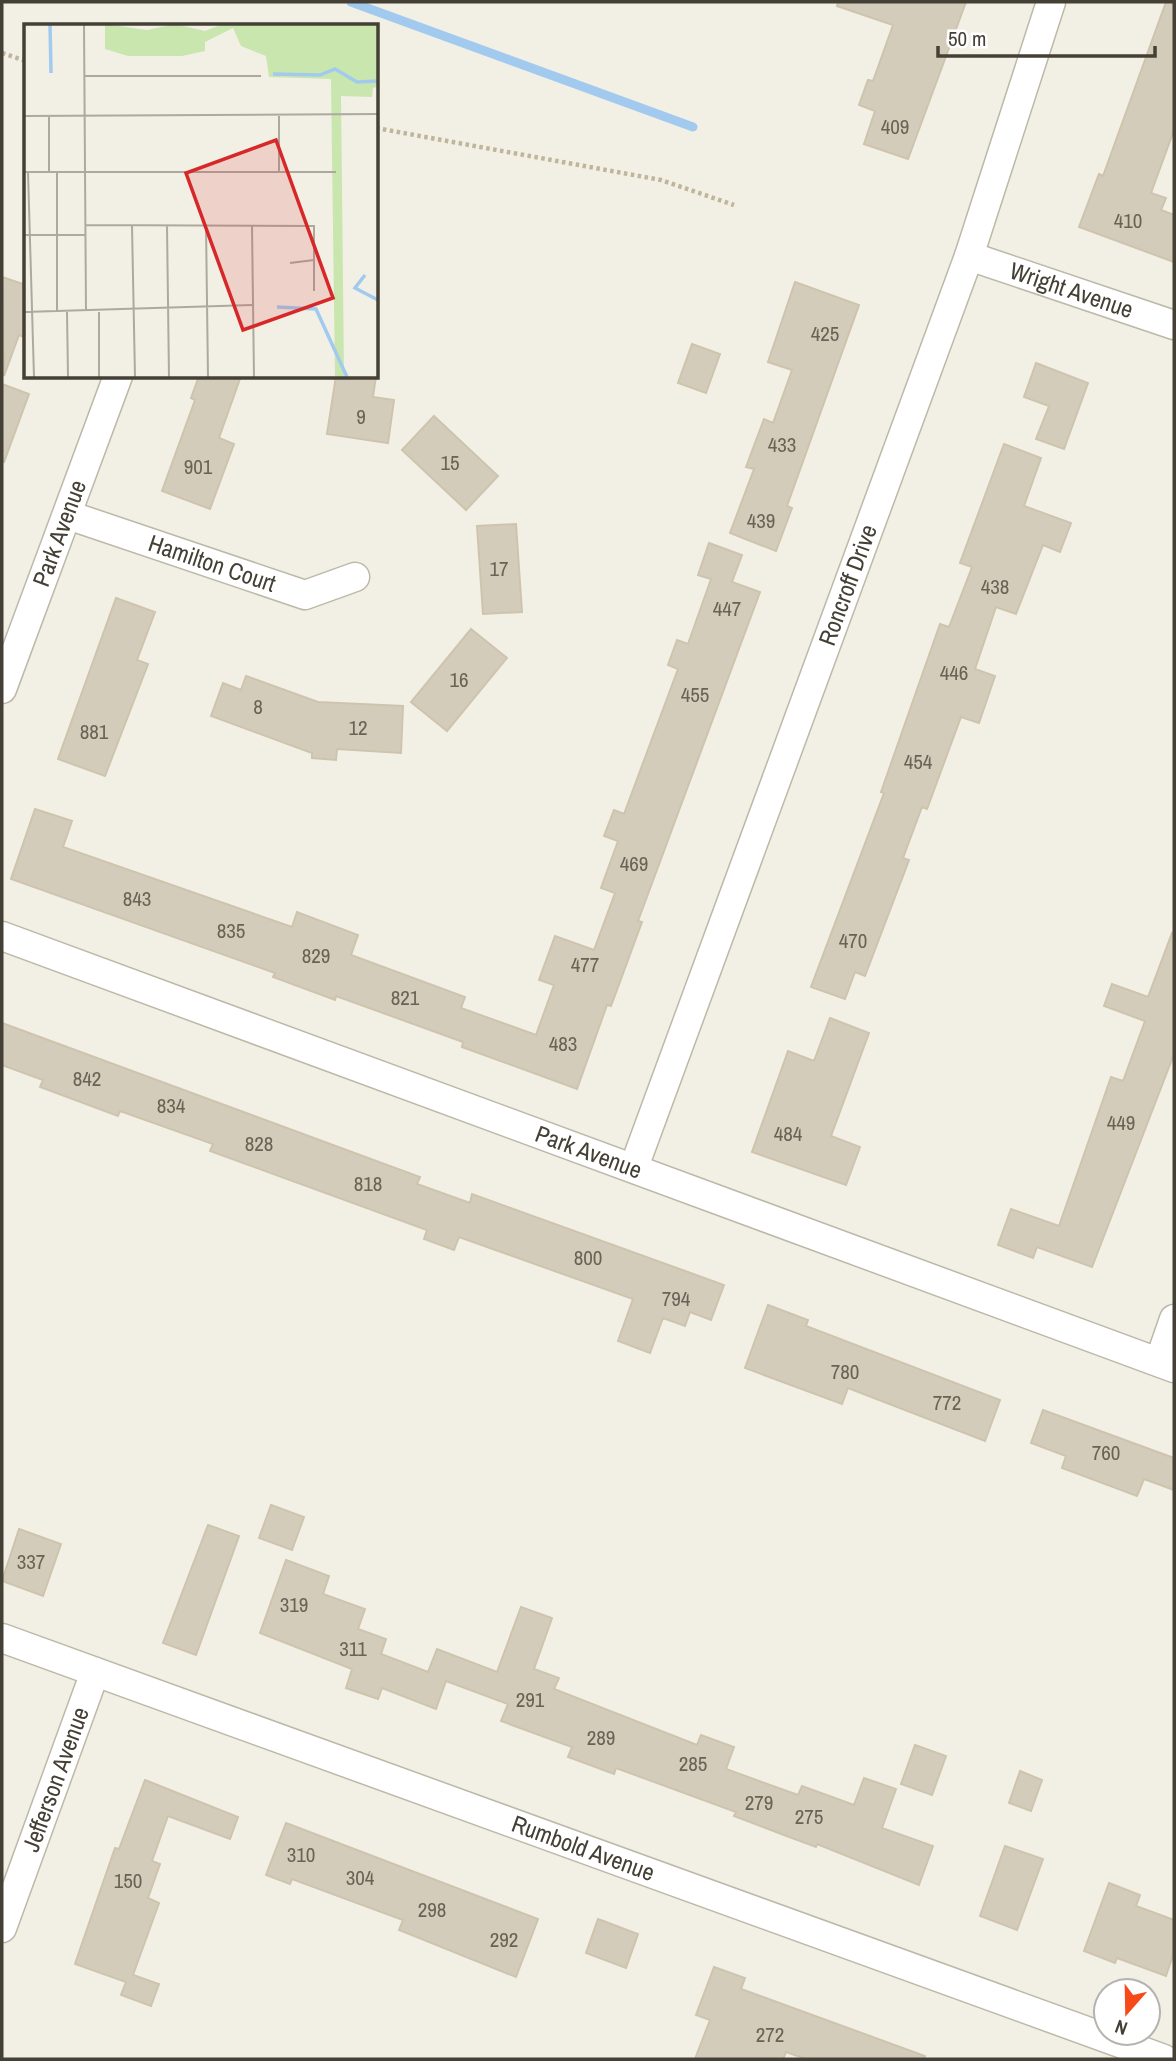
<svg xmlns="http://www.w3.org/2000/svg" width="1176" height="2061" font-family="'Archivo Narrow',sans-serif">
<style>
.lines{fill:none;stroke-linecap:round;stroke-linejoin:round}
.stream{stroke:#a2caef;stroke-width:9}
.building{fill:#d4ccbb;stroke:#cec4ae;stroke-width:2}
.street-casing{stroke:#beb8a8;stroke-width:31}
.path{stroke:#bfb59a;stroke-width:4.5;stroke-dasharray:3.5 3.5;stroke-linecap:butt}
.street{stroke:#fff;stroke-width:28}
.labels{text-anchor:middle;stroke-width:7;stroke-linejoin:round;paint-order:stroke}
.number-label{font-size:21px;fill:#696356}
.street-label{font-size:24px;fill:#454035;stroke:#fff}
.inset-river{fill:none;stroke:#a2caef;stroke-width:3.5}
.inset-road{fill:none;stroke:#ada99f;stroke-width:2}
.view{fill:#d62828;fill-opacity:0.15;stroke:#d62828;stroke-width:3.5}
.inset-edge{fill:none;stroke:#454035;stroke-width:3.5}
</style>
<rect width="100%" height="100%" fill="#f2efe5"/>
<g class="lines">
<!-- stream -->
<path class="stream" d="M351,2L693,127"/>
</g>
<!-- building -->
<path class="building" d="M838,2H966L908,159L864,144L875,111L859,105L868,80L873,81L893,25L837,6Z
M1166,2H1174V130L1151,193L1166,198L1161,210L1174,215V262L1079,227L1099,174L1103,176Z
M2,277L26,285V338L19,335L4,376Z
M795,282L859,305L787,506L792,508L776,551L730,533L754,469L746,467L764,419L773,423L792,370L768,362Z
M692,344L720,354L706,393L678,383Z
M1036,363L1088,383L1064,449L1036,439L1049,406L1024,397Z
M199,376H241L219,438L234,444L210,509L162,491L195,400L191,398Z
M336,376H376L373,397L394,400L388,443L327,434Z
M2,384L29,394L4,462L2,461Z
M434,416L498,476L466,510L402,450Z
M1004,444L1041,458L1024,506L1071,523L1060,552L1043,545L1016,614L996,607L975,669L995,676L979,723L961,717L927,809L922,807L903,858L909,860L865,976L855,972L845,999L811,987L884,793L881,792L940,624L949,627L972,567L960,563Z
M516,524L522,612L483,614L477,526Z
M709,543L742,555L732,582L760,592L638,921L642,922L611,1006L607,1005L577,1089L462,1047L463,1042L336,996L335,1000L273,977L275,973L11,879L35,809L72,821L63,847L292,927L297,912L358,935L351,955L465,997L461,1008L536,1035L554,985L539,980L555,936L594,950L615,893L601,888L618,841L604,836L614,810L624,814L659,720L678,669L668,665L677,640L688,644L711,579L698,575Z
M116,598L155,612L137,660L148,664L105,776L58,759Z
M471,629L507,658L447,731L411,702Z
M246,676L318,702L403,706L401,753L337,749L336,760L312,758V753L211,716L223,683L241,690Z
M1172,933L1174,934V1054L1092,1267L1037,1247L1033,1258L998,1245L1011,1209L1059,1226L1111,1077L1123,1081L1145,1021L1104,1006L1112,984L1148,997Z
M830,1018L869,1033L831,1136L860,1147L846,1185L752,1152L788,1051L814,1061Z
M2,1023L420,1177L417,1184L470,1203L472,1194L724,1285L711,1320L690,1312L685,1326L663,1318L650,1353L618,1341L633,1299L459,1237L454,1250L424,1239L427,1230L210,1151L213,1144L120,1111L118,1116L40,1087L43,1080L2,1065Z
M768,1305L808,1320L806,1326L1000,1400L985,1441L848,1388L842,1404L745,1368Z
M1043,1410L1174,1458V1490L1144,1479L1137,1496L1062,1468L1066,1456L1031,1443Z
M271,1505L304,1517L292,1550L259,1538Z
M208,1525L239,1536L196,1655L163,1643Z
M19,1529L61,1544L43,1596L2,1581Z
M286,1560L329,1576L323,1594L365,1609L358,1629L386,1639L381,1654L428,1672L437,1649L497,1672L521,1607L552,1618L534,1669L559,1678L554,1689L697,1745L701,1735L734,1747L726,1769L798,1795L802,1786L854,1805L864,1778L896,1789L882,1828L933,1846L919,1885L817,1844L816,1847L784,1835L734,1816L736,1812L616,1768L614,1774L568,1757L572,1747L501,1721L508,1704L446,1681L436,1709L382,1688L378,1699L346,1688L352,1669L260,1633Z
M915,1745L946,1756L932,1795L901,1784Z
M1020,1771L1042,1780L1031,1811L1009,1803Z
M145,1780L238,1817L230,1839L168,1816L152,1861L160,1864L148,1898L159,1903L133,1975L159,1984L151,2006L121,1995L126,1982L75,1964L115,1848L119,1849Z
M286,1823L538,1919L516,1977L399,1930L403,1920L292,1879L290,1884L266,1875Z
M1005,1846L1043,1859L1017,1930L980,1916Z
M1109,1883L1140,1895L1136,1906L1174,1920V1952L1166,1976L1117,1958L1115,1963L1084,1951Z
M598,1919L638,1934L626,1968L586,1953Z
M714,1967L745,1978L741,1989L925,2056L924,2059H806L786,2052L783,2059H695L710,2020L696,2015Z"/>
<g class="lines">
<!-- street casing -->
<g class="street-casing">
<g id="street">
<path id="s1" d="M969,256L1174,325"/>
<path id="s2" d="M68,515L305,595L355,577"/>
<path id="s3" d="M2,689L118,376"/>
<path id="s4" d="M2,936L1174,1368"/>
<path id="s5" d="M634,1167L969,256L1051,2"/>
<path d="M1159,1362L1174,1319"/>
<path id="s6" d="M2,1638L1164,2059"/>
<path id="s7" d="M2,1928L95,1672"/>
</g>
</g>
<!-- path -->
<path class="path" d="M2,53L26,61
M376,128L661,180L734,205"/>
<!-- street -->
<use href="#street" class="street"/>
</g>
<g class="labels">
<!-- number labels -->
<g class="number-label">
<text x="895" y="134">409</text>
<text x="1128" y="228">410</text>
<text x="825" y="341">425</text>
<text x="361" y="424">9</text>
<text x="782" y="452">433</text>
<text x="450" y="470">15</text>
<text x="198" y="474">901</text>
<text x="761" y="528">439</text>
<text x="499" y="576">17</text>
<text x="995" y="594">438</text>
<text x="727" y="616">447</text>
<text x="954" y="680">446</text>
<text x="459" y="687">16</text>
<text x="695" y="702">455</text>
<text x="258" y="714">8</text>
<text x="358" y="735">12</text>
<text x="94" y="739">881</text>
<text x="918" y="769">454</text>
<text x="634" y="871">469</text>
<text x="137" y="906">843</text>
<text x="231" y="938">835</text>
<text x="853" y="948">470</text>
<text x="316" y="963">829</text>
<text x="585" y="972">477</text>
<text x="405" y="1005">821</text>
<text x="563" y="1051">483</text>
<text x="87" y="1086">842</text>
<text x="171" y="1113">834</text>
<text x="1121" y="1130">449</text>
<text x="788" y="1141">484</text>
<text x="259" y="1151">828</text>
<text x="368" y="1191">818</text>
<text x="588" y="1265">800</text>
<text x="676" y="1306">794</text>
<text x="845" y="1379">780</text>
<text x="947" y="1410">772</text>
<text x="1106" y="1460">760</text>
<text x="31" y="1569">337</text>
<text x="294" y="1612">319</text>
<text x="353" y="1656">311</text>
<text x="530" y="1707">291</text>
<text x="601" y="1745">289</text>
<text x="693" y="1771">285</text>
<text x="759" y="1810">279</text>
<text x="809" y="1824">275</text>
<text x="301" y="1862">310</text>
<text x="360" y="1885">304</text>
<text x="128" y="1888">150</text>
<text x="432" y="1917">298</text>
<text x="504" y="1947">292</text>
<text x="770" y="2042">272</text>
</g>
<!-- street labels -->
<g class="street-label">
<text dy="8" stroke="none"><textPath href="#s1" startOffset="108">Wright Avenue</textPath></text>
<text dy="8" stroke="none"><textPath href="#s3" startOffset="166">Park Avenue</textPath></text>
<text dy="8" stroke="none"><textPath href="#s2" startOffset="152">Hamilton Court</textPath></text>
<text dy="8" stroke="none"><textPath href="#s5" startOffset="620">Roncroff Drive</textPath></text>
<text dy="8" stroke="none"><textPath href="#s4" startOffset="625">Park Avenue</textPath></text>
<text dy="8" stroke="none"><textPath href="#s7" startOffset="158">Jefferson Avenue</textPath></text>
<text dy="8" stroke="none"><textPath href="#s6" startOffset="618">Rumbold Avenue</textPath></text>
</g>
</g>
<!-- overview -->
<g transform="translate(24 24)">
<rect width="354" height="354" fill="#f2efe5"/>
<path d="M81,0L123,6L151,0L181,7L199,0H353V63L349,64L348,73L317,72L320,353H311L307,55L245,53L242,32L217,22L209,4L181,18V27L158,32H104L81,25Z" fill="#c9e6ae"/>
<path class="inset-river" d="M26,0L27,49M249,50L296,51L311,45L333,58L354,57M341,251L331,264L354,276M253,283L292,285L323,353"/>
<path class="inset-road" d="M60,0L62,287M60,52H237M0,92L354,90M25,92V149M0,148H312M4,148L10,353M255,148V92M33,149V287M62,201L290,202V267M108,202L111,353M143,202L145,353M182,202L184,353M228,202L230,353M0,211H62M266,239L290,236M0,288L228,281M43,288L44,353M75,288V353"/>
<path class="view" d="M252,116L309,274L219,306L162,149Z"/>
<rect width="354" height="354" class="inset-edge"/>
</g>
<!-- border -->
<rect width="1176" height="2061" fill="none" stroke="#454035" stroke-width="7"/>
<!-- north arrow -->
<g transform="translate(1127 2012) rotate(200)"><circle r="33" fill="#ffffff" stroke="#b5b3ae" stroke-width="2"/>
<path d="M0-5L12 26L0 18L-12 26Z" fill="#f64a19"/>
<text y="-10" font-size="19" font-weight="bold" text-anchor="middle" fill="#454035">N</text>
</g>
<!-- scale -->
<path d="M938 46v10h217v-10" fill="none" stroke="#454035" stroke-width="3.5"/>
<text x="948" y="46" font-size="21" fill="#454035" stroke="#ffffff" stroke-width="5" paint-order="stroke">50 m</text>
</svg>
